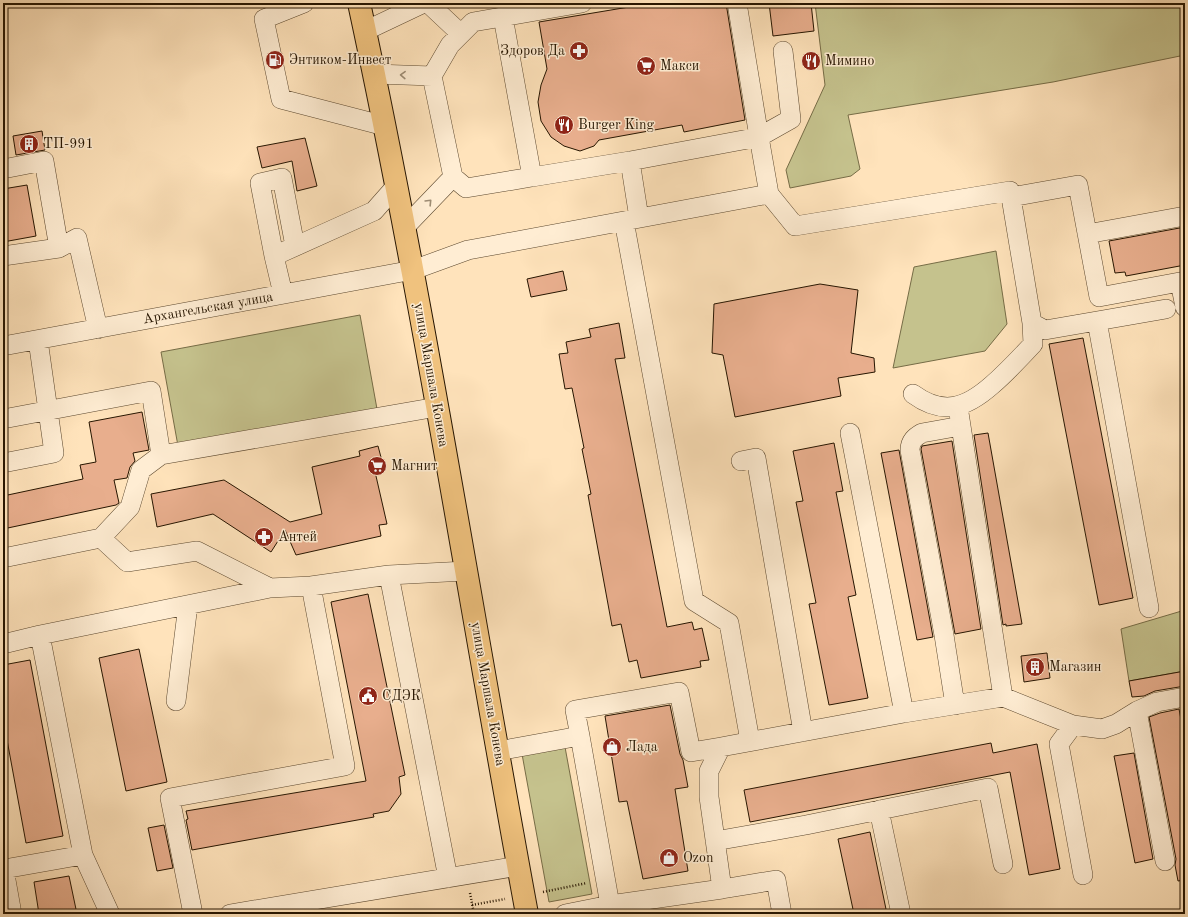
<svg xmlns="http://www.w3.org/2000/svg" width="1188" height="917" viewBox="0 0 1188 917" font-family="'Old Standard TT',serif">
<rect width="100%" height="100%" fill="#ffe3bb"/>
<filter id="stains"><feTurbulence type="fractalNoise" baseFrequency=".005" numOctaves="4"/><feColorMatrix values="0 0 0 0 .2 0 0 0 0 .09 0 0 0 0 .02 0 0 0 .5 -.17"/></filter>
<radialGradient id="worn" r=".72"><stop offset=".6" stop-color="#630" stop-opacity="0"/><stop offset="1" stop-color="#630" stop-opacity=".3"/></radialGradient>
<path fill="#c5c28d" stroke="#766c46" d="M 815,3 L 1185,3 L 1185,55 L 1053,82 L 848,115 L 860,169 L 851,176 L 790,188 L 786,170 L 825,85 Z
M 996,251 L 1007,324 L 985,351 L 893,368 L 914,267 Z
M 360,315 L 377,409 L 178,446 L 161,352 Z
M 1185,610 L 1185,671 L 1129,681 L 1121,629 Z
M 565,747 L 592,894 L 549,902 L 522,754 Z"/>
<path fill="#e8ae8d" stroke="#261500" d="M 653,3 L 726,3 L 745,120 L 684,132 L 682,125 L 599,140 L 594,146 L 580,151 L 564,146 L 551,137 L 541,121 L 538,102 L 541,85 L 547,69 L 539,22 Z
M 769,3 L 811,3 L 814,31 L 773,36 Z
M 42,131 L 45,150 L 16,155 L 13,136 Z
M 305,138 L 317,186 L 297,191 L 292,161 L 262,168 L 257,147 Z
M 27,185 L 36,236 L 3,242 L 3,189 Z
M 1185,227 L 1185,265 L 1126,276 L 1125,272 L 1115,273 L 1109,241 Z
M 563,271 L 567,290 L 531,297 L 527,279 Z
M 820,284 L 858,290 L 851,353 L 874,358 L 875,372 L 838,378 L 841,396 L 735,417 L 723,355 L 712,353 L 714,304 Z
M 619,323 L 625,358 L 615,359 L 667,627 L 692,622 L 694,630 L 702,628 L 709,660 L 700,661 L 701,667 L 641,678 L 637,660 L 629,662 L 621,624 L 612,626 L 588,495 L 591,494 L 582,449 L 584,448 L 572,388 L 565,389 L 559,354 L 568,353 L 566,342 L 591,337 L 589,329 Z
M 1083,338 L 1133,598 L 1099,605 L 1049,344 Z
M 142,412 L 149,450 L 133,453 L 135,461 L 130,467 L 127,478 L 114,480 L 119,503 L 116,505 L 3,529 L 3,496 L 83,479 L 80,465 L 96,462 L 89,422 Z
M 988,433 L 1022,624 L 1006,626 L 1006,624 L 1003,625 L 974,435 Z
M 952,441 L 981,629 L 955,634 L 921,449 L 922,446 Z
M 834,443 L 843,491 L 836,492 L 856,595 L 848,597 L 868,698 L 829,705 L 809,604 L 816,603 L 796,502 L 803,501 L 793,451 Z
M 378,446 L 382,461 L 373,463 L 387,524 L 379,525 L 381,536 L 296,555 L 285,530 L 271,552 L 213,514 L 157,527 L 151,494 L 224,480 L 290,522 L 322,514 L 312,467 L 360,456 L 359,451 Z
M 899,450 L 933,637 L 917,640 L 881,453 Z
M 368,594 L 405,775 L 399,777 L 401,794 L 389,811 L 373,814 L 374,817 L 192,850 L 186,820 L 188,819 L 186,811 L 366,781 L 331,602 Z
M 139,649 L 167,782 L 126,791 L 99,658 Z
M 1047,653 L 1050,678 L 1024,682 L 1021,656 Z
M 30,660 L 63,836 L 26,843 L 3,718 L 3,665 Z
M 1185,671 L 1185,686 L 1155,691 L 1144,696 L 1132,697 L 1129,681 Z
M 670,705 L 680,754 L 683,760 L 688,787 L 675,789 L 688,871 L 643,879 L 627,801 L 619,802 L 605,716 Z
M 1179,709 L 1185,741 L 1185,880 L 1178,881 L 1175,865 L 1176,859 L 1149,717 L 1160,713 Z
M 991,743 L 993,753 L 1037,744 L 1060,869 L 1029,875 L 1010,772 L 750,822 L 744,790 Z
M 1134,753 L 1153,859 L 1135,863 L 1114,756 Z
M 164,825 L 173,868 L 157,871 L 148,828 Z
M 870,832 L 887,914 L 854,914 L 838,839 Z
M 69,876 L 77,914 L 39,914 L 34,882 Z"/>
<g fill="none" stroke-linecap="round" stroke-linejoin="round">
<defs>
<path id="minor" d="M 304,3 L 264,19 L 281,99 L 385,126
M 428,3 L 461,34
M 737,3 L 759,137 L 791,119 L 783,51
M 365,31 L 424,3
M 375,74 L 432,76
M 630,161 L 639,218
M 3,169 L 44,161 L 59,248
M 532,177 L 466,188 L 453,177 L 432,76 L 450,45 L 473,22 L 582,3
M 769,194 L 795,226 L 1010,191 L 1032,323 L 1033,344 C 1020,358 1007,372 992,385 C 966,408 943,416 913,394
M 1011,197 L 1078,185 L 1099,297 L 1185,281
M 624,221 L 694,601 L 729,623 L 750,741
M 405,227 L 453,177
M 1087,234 L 1185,216
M 3,256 L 59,248 L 77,238 L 98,329
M 274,256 L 260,183 L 282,178 L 295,246
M 1180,282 L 1185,307
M 283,294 L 274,256 L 374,211 L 397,185
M 1097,321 L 1166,309
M 1032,323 L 1045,330 L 1097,321 L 1149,608
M 3,346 L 413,270 L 468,250 L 490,246 L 769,194 L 759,137 L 630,161 L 532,177 L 503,17
M 959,413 L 1003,697
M 3,419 L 151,391 L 161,455 L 437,407
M 850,433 L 904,713
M 741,461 L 756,458 L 803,732
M 3,463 L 54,453 L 38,340
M 101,538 L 130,507 L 141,470 L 161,455
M 3,558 L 101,538 L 127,562 L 197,551 L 270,588 L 311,586 L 389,575 L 466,571
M 389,575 L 448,878
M 40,635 L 270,588
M 3,644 L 40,635 L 83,855 L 110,914
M 176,701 L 188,605
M 955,705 L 944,635 L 910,450 C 910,441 915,437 922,433 L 961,426
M 1073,725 L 1059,744 L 1083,875
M 580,736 L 575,710 L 679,692 L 691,752 L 721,747
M 498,751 L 580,736 L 610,905
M 879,810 L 901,914
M 715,841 L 806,825 L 988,788 L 1003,864
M 1165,861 L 1137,711 L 1157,702 L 1185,697
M 722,889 L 776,880 L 782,914
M 12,914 L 4,869 L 83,855
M 193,914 L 170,798 L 345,766 L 311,586
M 230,914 L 519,866
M 565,914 L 610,905 L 722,889 L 709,797 L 709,771 L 721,747 L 904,713 L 1003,697 L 1073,725 L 1102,729 L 1116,724 L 1137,711"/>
<path id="major" d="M 359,3 C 424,305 471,611 527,914"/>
</defs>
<use href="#minor" stroke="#5c482f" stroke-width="20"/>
<use href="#major" stroke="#261500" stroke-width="24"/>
<path stroke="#261500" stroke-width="2.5" stroke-dasharray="1 2" stroke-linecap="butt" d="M 543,892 L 587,883
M 470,893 L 474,914
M 472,905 L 505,899"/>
<use href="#minor" stroke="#ffedd3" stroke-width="19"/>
<use href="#major" stroke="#f0c27e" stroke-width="22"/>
</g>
<defs><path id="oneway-chevron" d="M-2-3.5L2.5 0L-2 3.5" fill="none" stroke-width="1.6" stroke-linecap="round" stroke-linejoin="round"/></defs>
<g stroke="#9d8c74">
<use href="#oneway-chevron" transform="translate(403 75) rotate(-178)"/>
<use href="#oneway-chevron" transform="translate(429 202) rotate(-46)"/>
</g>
<defs>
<symbol id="pharmacy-disc" viewBox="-11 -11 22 22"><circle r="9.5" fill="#8f2418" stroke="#ffedd3"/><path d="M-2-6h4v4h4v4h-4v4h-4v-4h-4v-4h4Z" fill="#fff"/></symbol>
<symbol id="fuel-disc" viewBox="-11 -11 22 22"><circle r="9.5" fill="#8f2418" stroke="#ffedd3"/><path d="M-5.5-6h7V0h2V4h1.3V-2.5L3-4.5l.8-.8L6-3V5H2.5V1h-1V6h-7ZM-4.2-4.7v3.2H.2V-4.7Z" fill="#fff"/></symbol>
<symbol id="restaurant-disc" viewBox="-11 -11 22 22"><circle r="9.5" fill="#8f2418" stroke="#ffedd3"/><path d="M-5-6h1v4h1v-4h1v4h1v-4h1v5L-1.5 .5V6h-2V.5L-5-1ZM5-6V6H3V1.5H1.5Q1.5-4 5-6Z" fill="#fff"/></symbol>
<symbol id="supermarket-disc" viewBox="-11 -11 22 22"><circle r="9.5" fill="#8f2418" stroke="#ffedd3"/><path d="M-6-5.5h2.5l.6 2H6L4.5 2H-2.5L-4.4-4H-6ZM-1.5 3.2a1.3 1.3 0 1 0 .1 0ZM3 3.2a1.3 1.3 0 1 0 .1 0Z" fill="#fff"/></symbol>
<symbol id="building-disc" viewBox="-11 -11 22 22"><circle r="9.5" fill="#8f2418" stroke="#ffedd3"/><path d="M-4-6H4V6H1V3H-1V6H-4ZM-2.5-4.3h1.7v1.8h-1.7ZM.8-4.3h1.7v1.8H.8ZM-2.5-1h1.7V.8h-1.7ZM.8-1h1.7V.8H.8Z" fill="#fff"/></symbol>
<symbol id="civic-disc" viewBox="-11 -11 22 22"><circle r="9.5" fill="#8f2418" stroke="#ffedd3"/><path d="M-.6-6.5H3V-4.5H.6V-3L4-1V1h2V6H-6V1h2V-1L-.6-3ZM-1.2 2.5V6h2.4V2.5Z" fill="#fff"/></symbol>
<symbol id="shop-disc" viewBox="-11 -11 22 22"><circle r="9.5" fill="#8f2418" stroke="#ffedd3"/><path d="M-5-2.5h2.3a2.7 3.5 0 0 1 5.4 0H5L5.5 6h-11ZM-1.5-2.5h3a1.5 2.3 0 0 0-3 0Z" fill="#fff"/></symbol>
</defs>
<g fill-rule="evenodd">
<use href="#pharmacy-disc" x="568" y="40" width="22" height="22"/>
<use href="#fuel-disc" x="264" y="49" width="22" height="22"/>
<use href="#restaurant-disc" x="800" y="50" width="22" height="22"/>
<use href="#supermarket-disc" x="635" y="55" width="22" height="22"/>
<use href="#restaurant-disc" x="553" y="114" width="22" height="22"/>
<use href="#building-disc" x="18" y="133" width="22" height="22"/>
<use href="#supermarket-disc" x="366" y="455" width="22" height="22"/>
<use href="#pharmacy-disc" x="253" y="526" width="22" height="22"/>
<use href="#building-disc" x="1024" y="656" width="22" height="22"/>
<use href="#civic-disc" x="357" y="685" width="22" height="22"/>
<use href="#shop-disc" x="601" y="736" width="22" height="22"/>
<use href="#shop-disc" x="658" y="847" width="22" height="22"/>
</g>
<g text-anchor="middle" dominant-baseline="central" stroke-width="3" stroke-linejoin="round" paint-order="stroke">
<g font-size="14" fill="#261500" stroke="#ffedd3" text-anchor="start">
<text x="565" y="51" text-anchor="end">Здоров Да</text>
<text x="289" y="60">Энтиком-Инвест</text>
<text x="825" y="61">Мимино</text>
<text x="660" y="66">Макси</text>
<text x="578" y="125">Burger King</text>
<text x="43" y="144">ТП-991</text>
<text x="391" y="466">Магнит</text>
<text x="278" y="537">Антей</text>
<text x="1049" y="667">Магазин</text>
<text x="382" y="696">СДЭК</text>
<text x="626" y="747">Лада</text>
<text x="683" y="858">Ozon</text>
</g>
<g font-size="14" fill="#261500" stroke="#ffedd3">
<text transform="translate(208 308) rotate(-10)">Архангельская улица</text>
<text transform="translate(431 375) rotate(80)">улица Маршала Конева</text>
<text transform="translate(488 694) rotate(80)">улица Маршала Конева</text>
</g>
</g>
<rect width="1188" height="917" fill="none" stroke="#ffe3bb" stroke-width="16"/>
<rect x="4" y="4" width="1180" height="909" fill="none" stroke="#261500" stroke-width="2"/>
<rect x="8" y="8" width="1172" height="901" fill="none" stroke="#261500"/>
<rect width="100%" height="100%" filter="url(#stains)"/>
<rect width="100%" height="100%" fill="url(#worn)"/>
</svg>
